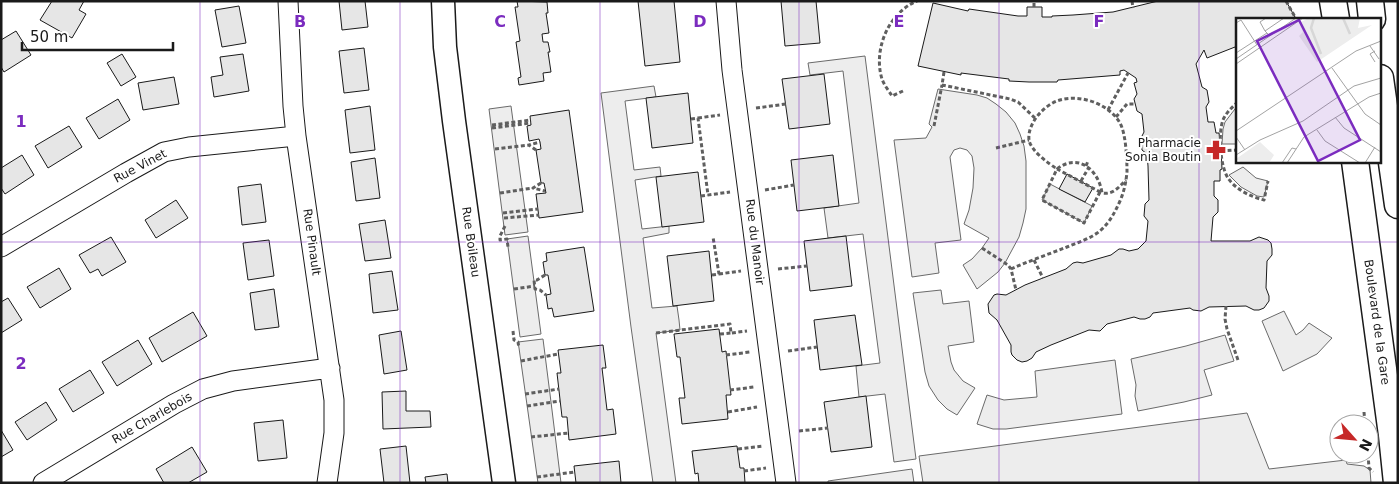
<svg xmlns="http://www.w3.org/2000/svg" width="1399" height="484" viewBox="0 0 1399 484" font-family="'DejaVu Sans',sans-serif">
<rect width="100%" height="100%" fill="#fff"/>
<path fill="#ededed" stroke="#6a6a6a" d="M 865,56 L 916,459 L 894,462 L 885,394 L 859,397 L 856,366 L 880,363 L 863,234 L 828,238 L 824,208 L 859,203 L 843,71 L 810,75 L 808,63 Z
M 654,86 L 656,97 L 625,101 L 634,170 L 660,167 L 661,176 L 635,180 L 642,229 L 669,226 L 669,233 L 643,238 L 652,308 L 677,306 L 679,320 L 680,330 L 656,333 L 676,483 L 653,483 L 631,327 L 601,93 Z
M 938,89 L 977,95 L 987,98 L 996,104 L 1006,112 L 1015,123 L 1020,134 L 1024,146 L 1026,161 L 1026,209 L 1023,223 L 1019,237 L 1005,263 L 998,272 L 977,289 L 963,265 L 972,259 L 982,248 L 989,238 L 964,224 L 969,210 L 973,188 L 974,168 L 972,156 L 967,150 L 960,148 L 954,150 L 950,157 L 961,240 L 935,243 L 939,273 L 912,277 L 894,140 L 926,138 L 932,127 L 929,124 Z
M 1238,105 L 1238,135 L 1236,144 L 1222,144 L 1223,129 L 1225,122 Z
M 511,106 L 528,232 L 505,235 L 489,109 Z
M 1243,167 L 1256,178 L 1268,181 L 1264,197 L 1257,196 L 1241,187 L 1229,175 Z
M 1050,184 L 1092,206 L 1084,223 L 1042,200 Z
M 528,236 L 541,334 L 520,337 L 507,239 Z
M 941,290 L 943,304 L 969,301 L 974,342 L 948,346 L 951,362 L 954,370 L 963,381 L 975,388 L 957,415 L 947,409 L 938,400 L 929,386 L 925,372 L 913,293 Z
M 1284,311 L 1296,335 L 1303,330 L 1309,323 L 1332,338 L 1317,354 L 1283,371 L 1262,321 Z
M 1225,335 L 1234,361 L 1204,370 L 1212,395 L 1184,402 L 1138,411 L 1135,396 L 1136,385 L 1131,359 L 1186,346 Z
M 543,339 L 551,402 L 561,483 L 538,483 L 519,348 L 518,342 Z
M 1115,360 L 1122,414 L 1006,429 L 993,429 L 977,424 L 987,395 L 1004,400 L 1037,397 L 1035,371 Z
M 1247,413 L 1269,469 L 1346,460 L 1347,464 L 1364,466 L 1370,470 L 1371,483 L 923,483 L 919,456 Z
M 912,469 L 914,483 L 828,483 L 828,481 Z"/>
<path fill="#e6e6e6" stroke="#1a1a1a" d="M 52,1 L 84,1 L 79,10 L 86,14 L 72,38 L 40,20 Z
M 339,1 L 365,1 L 368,27 L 342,30 Z
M 517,1 L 547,2 L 548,13 L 546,13 L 549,33 L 542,34 L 543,42 L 548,42 L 550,52 L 548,52 L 551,72 L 543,73 L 544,81 L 519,85 L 518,78 L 521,77 L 516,42 L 520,41 L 515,7 L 518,7 Z
M 638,1 L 674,1 L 680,62 L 645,66 Z
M 781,1 L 816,1 L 820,43 L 785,46 Z
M 1158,1 L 1286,1 L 1295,17 L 1292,19 L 1238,19 L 1238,51 L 1235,47 L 1207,58 L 1204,50 L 1196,64 L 1202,87 L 1207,90 L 1209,102 L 1206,107 L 1208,122 L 1214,122 L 1216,133 L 1219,133 L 1221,149 L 1222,169 L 1220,170 L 1220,181 L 1214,181 L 1214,196 L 1218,200 L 1218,212 L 1213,217 L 1211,241 L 1250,241 L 1259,237 L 1268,240 L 1271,243 L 1272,249 L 1272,255 L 1267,261 L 1266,288 L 1269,296 L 1269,301 L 1264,308 L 1259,310 L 1254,310 L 1246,306 L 1209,307 L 1201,311 L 1193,310 L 1190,308 L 1153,313 L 1150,317 L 1145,319 L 1140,319 L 1134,317 L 1107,324 L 1100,331 L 1089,330 L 1051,345 L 1036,352 L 1032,358 L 1027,361 L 1022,362 L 1017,360 L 1012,355 L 1011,352 L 1011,345 L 997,320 L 989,313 L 988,304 L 994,295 L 997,294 L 1006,295 L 1025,285 L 1066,269 L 1073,263 L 1077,262 L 1083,263 L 1111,255 L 1119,249 L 1123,249 L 1129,251 L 1138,249 L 1146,241 L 1148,221 L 1144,216 L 1145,204 L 1149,200 L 1148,166 L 1147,154 L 1142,150 L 1141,138 L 1144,132 L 1142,114 L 1137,111 L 1134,99 L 1137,94 L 1134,83 L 1137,82 L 1136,78 L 1124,70 L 1120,71 L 1120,75 L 1058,80 L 1057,82 L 1029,82 L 1009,81 L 1009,79 L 961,73 L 961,75 L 918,66 L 933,3 L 968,11 L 969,9 L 1018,16 L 1027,16 L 1027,7 L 1042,7 L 1042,17 L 1052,17 L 1052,16 L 1073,15 L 1113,12 Z
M 239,6 L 246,43 L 222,47 L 215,10 Z
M 16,31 L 31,55 L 4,72 L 1,67 L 1,40 Z
M 364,48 L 369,90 L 344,93 L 339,51 Z
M 122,54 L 136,77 L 121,86 L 107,63 Z
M 243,54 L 249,91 L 214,97 L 211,77 L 223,75 L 220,57 Z
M 824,74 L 830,124 L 789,129 L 782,79 Z
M 174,77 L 179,104 L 143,110 L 138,83 Z
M 688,93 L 693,143 L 652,148 L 646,98 Z
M 118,99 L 130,120 L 99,139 L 86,118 Z
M 370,106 L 375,150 L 350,153 L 345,110 Z
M 569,110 L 583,212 L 539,218 L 536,194 L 546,193 L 544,183 L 541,183 L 536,150 L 541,149 L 540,142 L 539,139 L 529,141 L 527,126 L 531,125 L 530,116 Z
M 69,126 L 82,147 L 48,168 L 35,146 Z
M 22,155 L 34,175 L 5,194 L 1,188 L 1,168 Z
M 833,155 L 839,206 L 797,211 L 791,160 Z
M 375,158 L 380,198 L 356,201 L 351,162 Z
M 698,172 L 704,222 L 662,227 L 656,177 Z
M 1067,174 L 1093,188 L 1085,202 L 1059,189 Z
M 261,184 L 266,222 L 242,225 L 238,187 Z
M 176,200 L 188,218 L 156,238 L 145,220 Z
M 385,220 L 391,258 L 365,261 L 359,224 Z
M 846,236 L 852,286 L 810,291 L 804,241 Z
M 111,237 L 126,262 L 102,276 L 98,269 L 90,273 L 79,255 Z
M 269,240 L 274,276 L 248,280 L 243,243 Z
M 584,247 L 594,311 L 554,317 L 552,308 L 548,309 L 546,295 L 551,294 L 548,275 L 545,275 L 543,262 L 547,261 L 546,253 Z
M 709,251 L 714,301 L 673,306 L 667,256 Z
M 59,268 L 71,289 L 40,308 L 27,287 Z
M 392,271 L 398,310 L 373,313 L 369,274 Z
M 274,289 L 279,327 L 255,330 L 250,293 Z
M 8,298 L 22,320 L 1,333 L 1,302 Z
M 193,312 L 207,336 L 162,362 L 149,338 Z
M 855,315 L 862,365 L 820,370 L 814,320 Z
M 719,329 L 722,352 L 726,351 L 731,395 L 726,395 L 728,419 L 682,424 L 679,398 L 685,398 L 680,357 L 677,357 L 674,334 Z
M 401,331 L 407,370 L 384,374 L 379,335 Z
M 138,340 L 152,364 L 117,386 L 102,362 Z
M 603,345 L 606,368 L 602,368 L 607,410 L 613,409 L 616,434 L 569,440 L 567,417 L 562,417 L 557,373 L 561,373 L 558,350 Z
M 90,370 L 104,393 L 73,412 L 59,389 Z
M 406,391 L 406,411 L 430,411 L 431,427 L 383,429 L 382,392 Z
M 866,396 L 872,447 L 831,452 L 824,402 Z
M 46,402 L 57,420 L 27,440 L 15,422 Z
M 283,420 L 287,458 L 258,461 L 254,423 Z
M 1,430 L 13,450 L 1,457 Z
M 406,446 L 410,483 L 384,483 L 380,449 Z
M 737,446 L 740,468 L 744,468 L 745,483 L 699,483 L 698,473 L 695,474 L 692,451 Z
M 192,447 L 207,472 L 188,483 L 164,483 L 156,469 Z
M 619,461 L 621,483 L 576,483 L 574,466 Z
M 447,474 L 448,483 L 426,483 L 425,477 Z"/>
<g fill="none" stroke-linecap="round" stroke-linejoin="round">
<defs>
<path id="minor" d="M 288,1 L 293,106 L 296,136 L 334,400 L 334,433 L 327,483
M 726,1 L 732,70 L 786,483
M 1,247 L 126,173 L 164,152 L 189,147 L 296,136
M 43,483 L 174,404 L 203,389 L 233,381 L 330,368"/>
<path id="tertiary" d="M 443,1 L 445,47 L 454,121 L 504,483"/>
<path id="secondary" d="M 1333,1 L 1336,19
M 1370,1 L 1372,19
M 1380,78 L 1398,205
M 1355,161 L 1392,435 L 1397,483"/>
</defs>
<use href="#minor" stroke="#1a1a1a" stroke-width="21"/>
<use href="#tertiary" stroke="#1a1a1a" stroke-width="25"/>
<use href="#secondary" stroke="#1a1a1a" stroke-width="29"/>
<path stroke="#5f5f5f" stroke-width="3" stroke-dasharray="4 2.5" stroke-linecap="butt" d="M 1132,1 L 1133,8
M 1286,1 L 1295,17 L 1294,19
M 1034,7 L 1034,1
M 944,72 L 942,85 L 1010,99 L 1018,102 L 1036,119
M 903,91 L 892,96 C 889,91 884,85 882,79 C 873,50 888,13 917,1
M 1238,102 C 1232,107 1226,113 1223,120 C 1218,133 1220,166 1228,178 C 1235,189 1251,197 1264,200 L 1268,181
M 756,108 L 786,104
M 1108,110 L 1128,73
M 1116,117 L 1127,104 L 1135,104
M 698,118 L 720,115
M 691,119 L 698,118 L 708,195
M 492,125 L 531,120
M 934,126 L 942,85
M 492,128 L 531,123
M 996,148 L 1029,140
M 495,149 L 529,145
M 536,150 L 529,145 L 540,142
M 1221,151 L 1236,150
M 1086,166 L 1088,161
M 1081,181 L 1089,167
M 541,183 L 533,188 L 545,191
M 765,190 L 794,185
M 1100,192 L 1084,223 L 1042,200 L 1057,169 L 1102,193
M 500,193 L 533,188
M 701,196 L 730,192
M 503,213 L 538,209
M 504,218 L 539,215
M 505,226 L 500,236 L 500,240 L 507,239 L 508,247
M 982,248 L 1008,265 L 1011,269 L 1016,290
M 1034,260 L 1043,278
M 778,269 L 807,266
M 1011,269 C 1029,261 1049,254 1067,247 C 1079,242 1092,238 1101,230 C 1110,222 1115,212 1120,201 C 1124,192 1126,182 1127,172 C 1127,159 1126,134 1120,123 C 1109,104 1081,94 1060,100 C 1045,104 1027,123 1029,140 C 1031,151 1048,163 1057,169 C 1079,152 1099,171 1102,193 C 1113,195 1119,187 1126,180
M 719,274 L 741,271
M 545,275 L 537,280 L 534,280 L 535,289 L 540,290 L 546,295
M 712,275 L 719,274 L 713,237
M 514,289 L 535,286
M 1226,306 L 1225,319 L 1227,329 L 1238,360
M 513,331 L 514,340 L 518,342 L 519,348
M 656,333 L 730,324 L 731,333 L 747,331
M 720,334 L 731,333
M 788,351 L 817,347
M 726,355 L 750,352
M 521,361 L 558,354
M 730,390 L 754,387
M 525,394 L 559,389
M 527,406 L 560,401
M 728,412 L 757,407
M 1364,412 L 1365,424
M 799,431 L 828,428
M 531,437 L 569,433
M 738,449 L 763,446
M 1368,454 L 1369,468 L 1373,472
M 744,471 L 766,468
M 537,477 L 575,472"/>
<use href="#minor" stroke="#fff" stroke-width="19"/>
<use href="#tertiary" stroke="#fff" stroke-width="22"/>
<use href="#secondary" stroke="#fff" stroke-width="26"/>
</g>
<path fill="none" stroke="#7b2cbf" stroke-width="1" stroke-opacity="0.55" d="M 200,1 L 200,483M 400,1 L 400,483M 600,1 L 600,483M 799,1 L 799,483M 999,1 L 999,483M 1199,1 L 1199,483M 1,242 L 1398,242"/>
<defs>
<symbol id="pharmacy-bare" viewBox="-9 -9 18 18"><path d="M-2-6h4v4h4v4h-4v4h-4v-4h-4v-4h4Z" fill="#c62828" stroke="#fff" stroke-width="2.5" paint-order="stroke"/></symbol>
</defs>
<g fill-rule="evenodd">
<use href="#pharmacy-bare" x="1202" y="136" width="28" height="28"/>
</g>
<g text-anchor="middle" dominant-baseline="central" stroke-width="4" stroke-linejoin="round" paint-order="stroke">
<g font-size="12" fill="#1a1a1a" stroke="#fff" text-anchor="end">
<text x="1201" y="143">Pharmacie<tspan x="1201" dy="14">Sonia Boutin</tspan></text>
</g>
<g font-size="12" fill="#1a1a1a" stroke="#fff">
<text transform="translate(140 166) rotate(-28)">Rue Vinet</text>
<text transform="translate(312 242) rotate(82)">Rue Pinault</text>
<text transform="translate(471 242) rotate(82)">Rue Boileau</text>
<text transform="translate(755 242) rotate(83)">Rue du Manoir</text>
<text transform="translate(1377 322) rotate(82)">Boulevard de la Gare</text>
<text transform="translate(152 418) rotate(-30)">Rue Charlebois</text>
</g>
</g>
<g transform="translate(1236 18)">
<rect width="145" height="145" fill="#fff"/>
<path d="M 73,0 L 124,0 L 122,10 L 136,7 L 81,44 L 63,18 L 67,14 L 63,5 ZM 24,124 L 38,137 L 33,145 L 6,145 L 0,141 Z" fill="#ededed"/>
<path fill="none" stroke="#d7d7d7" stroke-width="2.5" d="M 78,0 L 75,10 L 85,36M 107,0 L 114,16"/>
<path fill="none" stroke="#a3a3a3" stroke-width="1" d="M 0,5 L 5,2 L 21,27M 29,13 L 24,4 L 30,0M 32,16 L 29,13 L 48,0M 134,28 L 143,41M 0,35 L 31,15M 0,41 L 60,0M 139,44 L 134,36 L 139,33M 0,46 L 67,0M 96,50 L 129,96 L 145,107M 99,99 L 108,110 L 145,134M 81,112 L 89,123 L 124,145M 0,113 L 120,33 L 145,23M 0,119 L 9,132M 0,137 L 24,122 L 67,103 L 118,68 L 145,60M 46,145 L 56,130 L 60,131M 51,145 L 68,119 L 133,79 L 145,75M 129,145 L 139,129"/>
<path fill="#7b2cbf" fill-opacity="0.15" stroke="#7b2cbf" stroke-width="2.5" d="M 63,2 L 124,122 L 82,143 L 21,23 Z"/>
<rect width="145" height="145" fill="none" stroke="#1a1a1a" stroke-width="2.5"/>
</g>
<g font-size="16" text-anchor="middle" font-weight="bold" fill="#7b2cbf" stroke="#fff" stroke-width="4" stroke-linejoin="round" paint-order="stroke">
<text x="300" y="27">B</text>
<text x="500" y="27">C</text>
<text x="700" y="27">D</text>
<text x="899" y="27">E</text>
<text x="1099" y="27">F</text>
<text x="21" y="127">1</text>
<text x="21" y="369">2</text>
</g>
<rect width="1399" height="484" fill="none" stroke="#1a1a1a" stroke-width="5"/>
<g transform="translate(1354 439) rotate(117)"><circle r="24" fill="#ffffff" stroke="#a3a3a3"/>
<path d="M0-4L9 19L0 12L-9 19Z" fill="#c62828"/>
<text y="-8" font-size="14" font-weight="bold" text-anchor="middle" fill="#1a1a1a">N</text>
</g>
<path d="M22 42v8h151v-8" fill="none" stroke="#1a1a1a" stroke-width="2.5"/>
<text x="30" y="42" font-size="15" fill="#1a1a1a" stroke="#ffffff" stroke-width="4" paint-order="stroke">50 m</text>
</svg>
